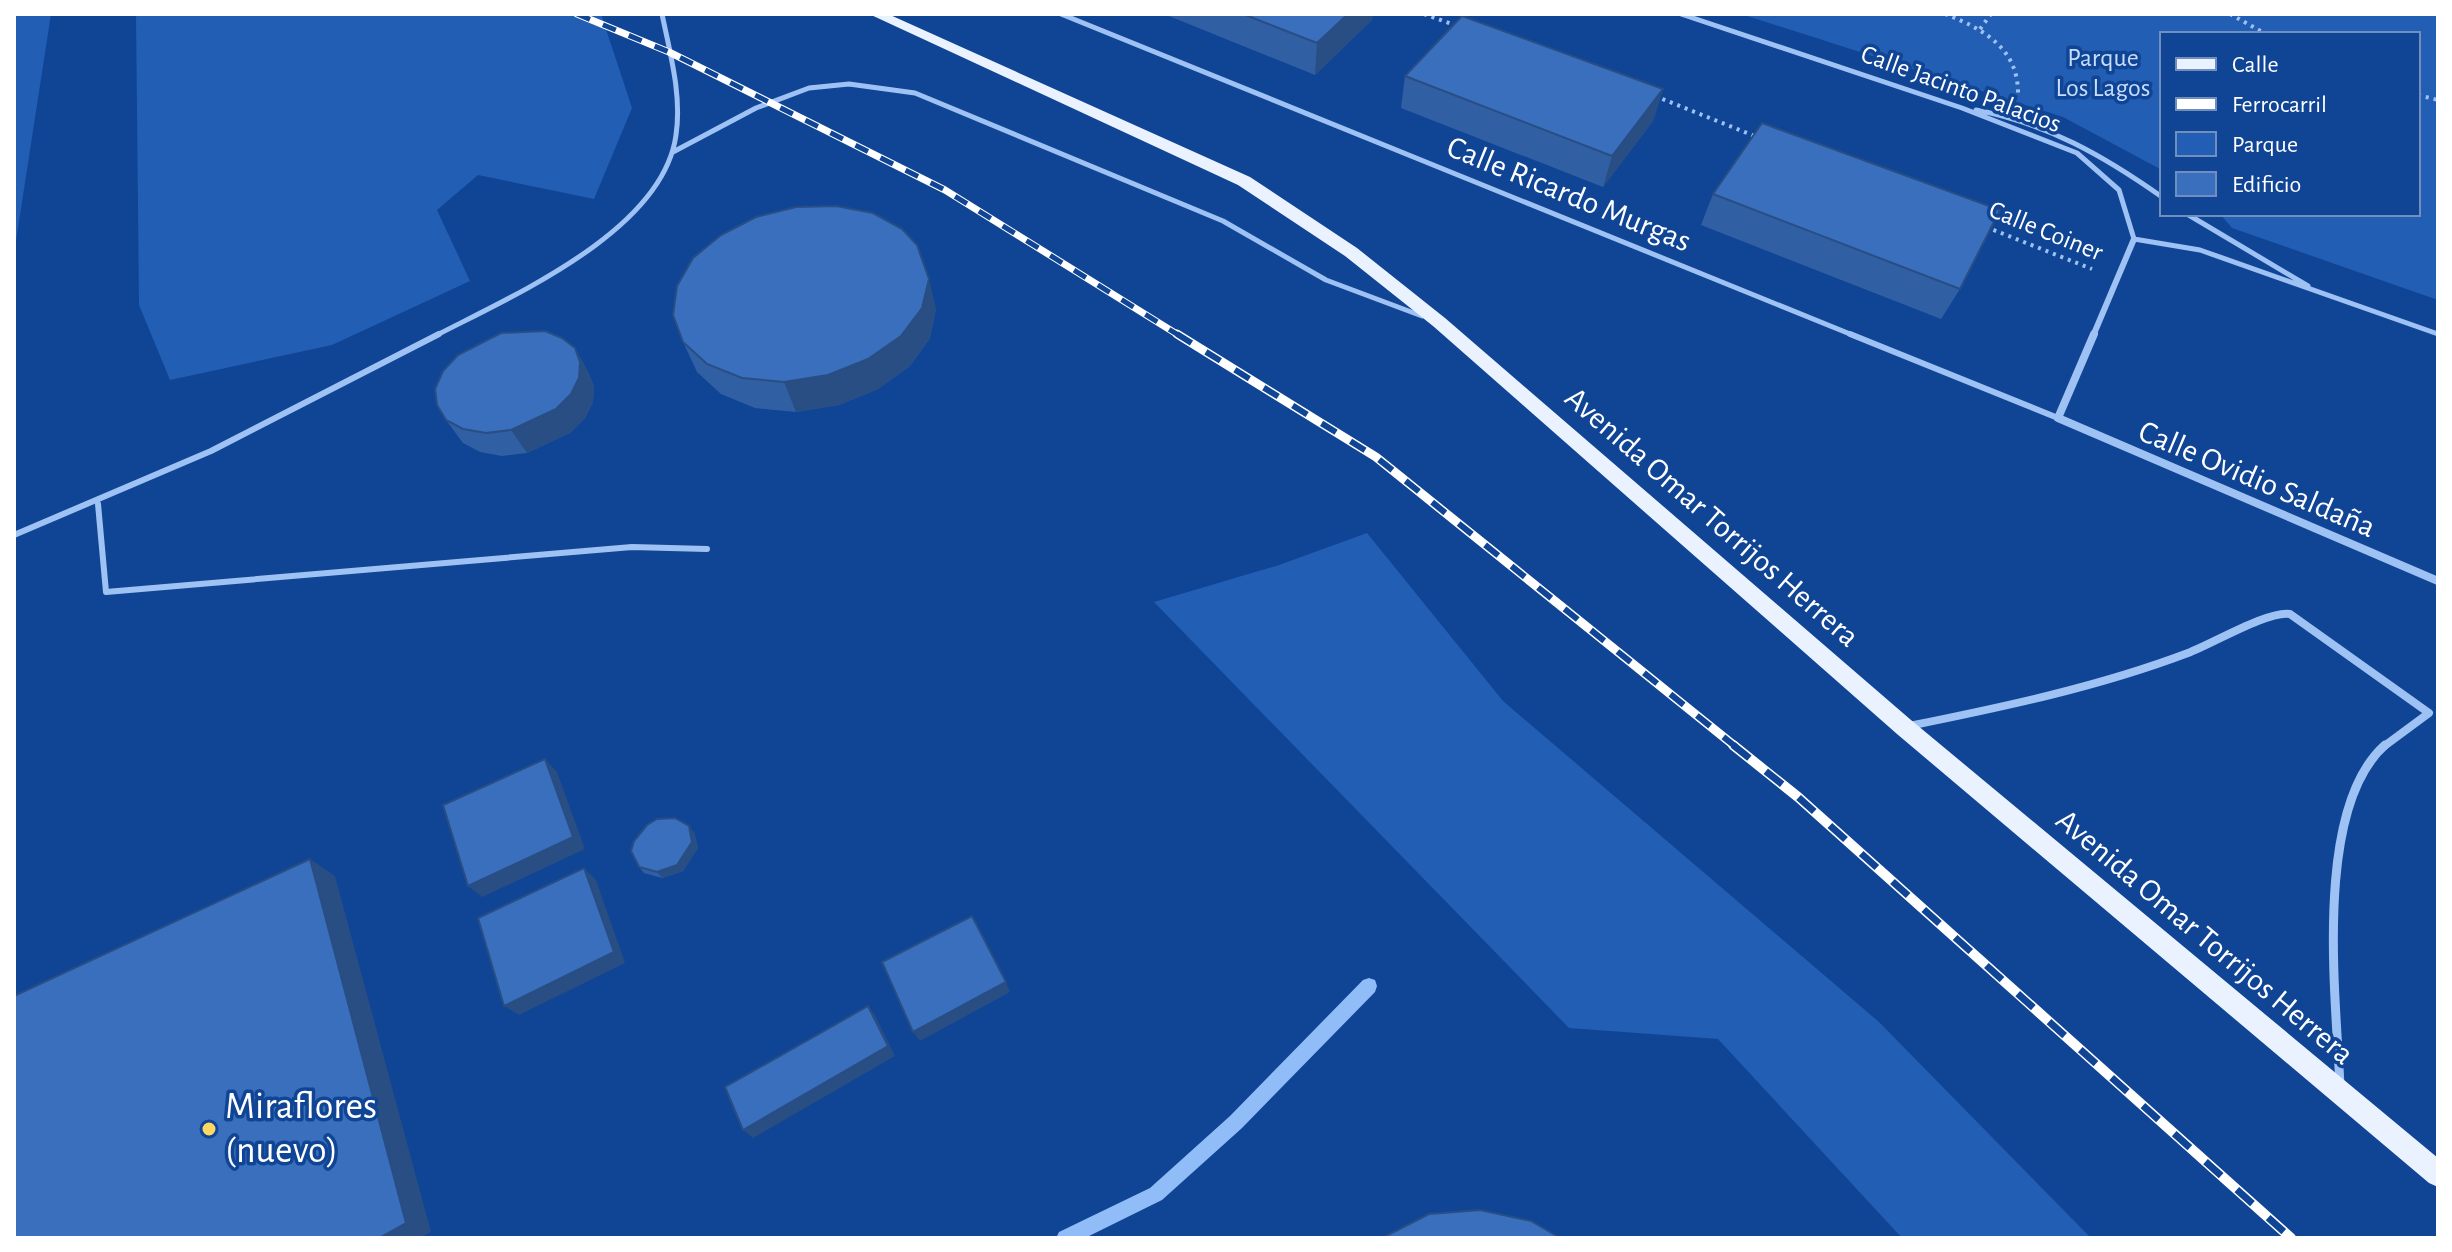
<svg xmlns="http://www.w3.org/2000/svg" width="2452" height="1252" viewBox="0 0 2452 1252" font-family="'Alegreya Sans',sans-serif">
<rect width="100%" height="100%" fill="#104595"/>
<path fill="#225eb4" d="M 14,14 L 51,14 L 14,254 Z
M 136,14 L 601,14 L 632,108 L 594,199 L 478,175 L 437,210 L 470,281 L 332,345 L 170,380 L 139,305 Z
M 1741,14 L 2438,14 L 2438,300 L 2232,228 L 2220,214 L 2418,214 L 2418,34 L 2162,34 L 2162,170 L 2063,117 Z
M 1367,533 L 1503,701 L 1879,1022 L 2091,1238 L 1902,1238 L 1718,1039 L 1569,1028 L 1154,602 L 1279,565 Z"/>
<g fill="none" stroke-linecap="round" stroke-linejoin="round">
<path fill="#90bcf7" fill-rule="evenodd" d="M 1369,978 L 1375,980 L 1377,986 L 1375,992 L 1242,1128 L 1162,1200 L 1085,1238 L 1056,1238 L 1059,1232 L 1150,1188 L 1230,1116 L 1363,980 Z"/>
<path stroke="#9fc2f4" stroke-width="4" stroke-dasharray="3 5" stroke-linecap="butt" d="M 1424,14 L 1457,26
M 1945,14 C 1984,29 2019,49 2018,95
M 2230,14 L 2266,34
M 1980,29 L 1991,14
M 2418,95 L 2438,100
M 1655,96 L 1757,137
M 1986,227 L 2092,269"/>
<path stroke="#9fc2f4" stroke-width="5" d="M 1061,14 L 1855,336
M 1681,14 L 1962,108 L 2077,153 L 2119,190 L 2134,239 L 2200,250 L 2438,334
M 1976,110 C 2046,123 2104,156 2162,197
M 673,152 L 756,108 L 809,88 L 849,84 L 915,93 L 1223,221 L 1326,280 L 1422,316
M 2187,214 L 2308,286
M 435,336 C 512,296 663,231 676,135 C 682,95 670,53 662,14"/>
<path stroke="#9fc2f4" stroke-width="6" d="M 1850,334 L 2058,418
M 98,504 L 106,592 L 632,547 L 707,549
M 14,535 L 211,451 L 439,334"/>
<path stroke="#9fc2f4" stroke-width="6" d="M 2093,336 L 2134,239"/>
<path stroke="#9fc2f4" stroke-width="8" d="M 2094,334 L 2058,418 L 2438,581
M 1909,726 C 2003,707 2098,687 2188,653 C 2212,644 2269,610 2290,614 L 2429,713 L 2383,747"/>
<path stroke="#9fc2f4" stroke-width="9" d="M 2340,1086 C 2336,997 2313,809 2385,745"/>
<path fill="#ebf2ff" fill-rule="evenodd" d="M 869,14 L 888,14 L 1250,177 L 1357,248 L 1445,318 L 1911,720 L 2438,1158 L 2438,1187 L 2429,1183 L 1897,734 L 1433,326 L 1345,256 L 1238,185 Z"/>
<defs>
<path id="rail-far2" d="M 577,14 L 669,52 L 945,190 L 1180,336"/>
<path id="rail-far1" d="M 1177,334 L 1376,457 L 1736,747"/>
<path id="rail" d="M 1733,745 L 1798,797 L 2291,1238"/>
</defs>
<use href="#rail-far2" stroke="#fff" stroke-width="7"/>
<use href="#rail-far1" stroke="#fff" stroke-width="9"/>
<use href="#rail" stroke="#fff" stroke-width="10"/>
<use href="#rail-far2" stroke="#104595" stroke-width="5" stroke-dasharray="14" stroke-linecap="butt"/>
<use href="#rail-far1" stroke="#104595" stroke-width="6" stroke-dasharray="17" stroke-linecap="butt"/>
<use href="#rail" stroke="#104595" stroke-width="7" stroke-dasharray="21" stroke-linecap="butt"/>
</g>
<path fill="#315fa3" d="M 1164,14 L 1373,14 L 1372,20 L 1315,75 Z
M 1405,76 L 1663,89 L 1653,121 L 1603,187 L 1401,108 Z
M 1713,194 L 1960,289 L 1941,319 L 1701,225 Z
M 936,309 L 930,338 L 910,366 L 878,389 L 839,405 L 796,412 L 755,408 L 721,394 L 697,372 L 683,342 Z
M 575,348 L 588,372 L 594,386 L 593,402 L 585,418 L 570,433 L 527,453 L 502,456 L 480,452 L 463,443 L 446,420 Z
M 694,832 L 698,848 L 683,871 L 662,878 L 644,873 L 639,867 Z"/>
<path fill="#284e84" d="M 1348,14 L 1373,14 L 1372,20 L 1315,75 L 1317,43 Z
M 1663,89 L 1653,121 L 1603,187 L 1612,156 Z
M 929,279 L 936,309 L 930,338 L 910,366 L 878,389 L 839,405 L 796,412 L 784,382 Z
M 575,348 L 588,372 L 594,386 L 593,402 L 585,418 L 570,433 L 527,453 L 511,430 Z
M 545,759 L 557,772 L 585,849 L 482,897 L 468,886 Z
M 689,826 L 694,832 L 698,848 L 683,871 L 662,878 L 657,872 Z
M 310,859 L 335,876 L 431,1232 L 420,1238 L 379,1238 Z
M 584,868 L 596,880 L 625,963 L 519,1015 L 504,1006 Z
M 1006,982 L 1010,992 L 920,1041 L 913,1032 Z
M 868,1006 L 875,1015 L 895,1056 L 753,1138 L 743,1130 Z"/>
<path fill="#396fbd" stroke="#284e84" stroke-width="2" d="M 1243,14 L 1348,14 L 1317,43 Z
M 1462,16 L 1663,89 L 1612,156 L 1405,76 Z
M 1762,123 L 2000,210 L 1960,289 L 1713,194 Z
M 836,206 L 873,213 L 902,229 L 917,245 L 929,279 L 922,308 L 901,336 L 868,359 L 828,375 L 784,382 L 742,378 L 707,364 L 683,342 L 673,315 L 677,286 L 693,258 L 721,235 L 756,217 L 796,207 Z
M 545,331 L 562,338 L 575,348 L 580,362 L 579,378 L 571,394 L 556,409 L 511,430 L 486,433 L 463,429 L 446,420 L 437,405 L 435,389 L 443,371 L 458,355 L 501,333 Z
M 545,759 L 573,837 L 468,886 L 443,805 Z
M 675,818 L 689,826 L 692,842 L 677,865 L 657,872 L 639,867 L 631,851 L 634,841 L 647,825 L 657,819 Z
M 310,859 L 406,1223 L 379,1238 L 14,1238 L 14,996 Z
M 584,868 L 614,952 L 504,1006 L 478,918 Z
M 972,916 L 1006,982 L 913,1032 L 882,962 Z
M 868,1006 L 888,1046 L 743,1130 L 725,1087 Z
M 1480,1210 L 1531,1221 L 1560,1238 L 1382,1238 L 1429,1214 Z"/>
<circle fill="#ffd861" stroke="#104595" stroke-width="3" cx="209" cy="1129" r="8"/>
<g text-anchor="middle" dominant-baseline="central" stroke-width="7" stroke-linejoin="round" paint-order="stroke">
<g font-size="26" fill="#c6ddfe" stroke="#104595">
<text x="2103" y="58">Parque<tspan x="2103" dy="30">Los Lagos</tspan></text>
</g>
<g font-size="26" fill="#fff" stroke="#104595">
<text transform="translate(1961 89) rotate(20)">Calle Jacinto Palacios</text>
<text transform="translate(2046 231) rotate(22)">Calle Coiner</text>
</g>
<g font-size="32" fill="#fff" stroke="#104595">
<text transform="translate(1569 194) rotate(22)">Calle Ricardo Murgas</text>
<text transform="translate(2257 479) rotate(23)">Calle Ovidio Saldaña</text>
<text transform="translate(1712 517) rotate(41)">Avenida Omar Torrijos Herrera</text>
<text transform="translate(2205 937) rotate(40)">Avenida Omar Torrijos Herrera</text>
</g>
<g font-size="38" fill="#fff" stroke="#104595" text-anchor="start">
<text x="225" y="1107">Miraflores<tspan x="225" dy="44">(nuevo)</tspan></text>
</g>
</g>
<rect width="2452" height="1252" fill="none" stroke="#ffffff" stroke-width="32"/>
<rect x="2160" y="32" width="260" height="184" fill="#104595" stroke="#708fbf" stroke-width="2"/>
<rect x="2176" y="58" width="40" height="12" fill="#ebf2ff" stroke="#708fbf" stroke-width="2"/>
<text x="2232" y="72" font-size="24" fill="#ffffff">Calle</text>
<rect x="2176" y="98" width="40" height="12" fill="#ffffff" stroke="#708fbf" stroke-width="2"/>
<text x="2232" y="112" font-size="24" fill="#ffffff">Ferrocarril</text>
<rect x="2176" y="132" width="40" height="24" fill="#225eb4" stroke="#708fbf" stroke-width="2"/>
<text x="2232" y="152" font-size="24" fill="#ffffff">Parque</text>
<rect x="2176" y="172" width="40" height="24" fill="#396fbd" stroke="#708fbf" stroke-width="2"/>
<text x="2232" y="192" font-size="24" fill="#ffffff">Edificio</text>
</svg>
